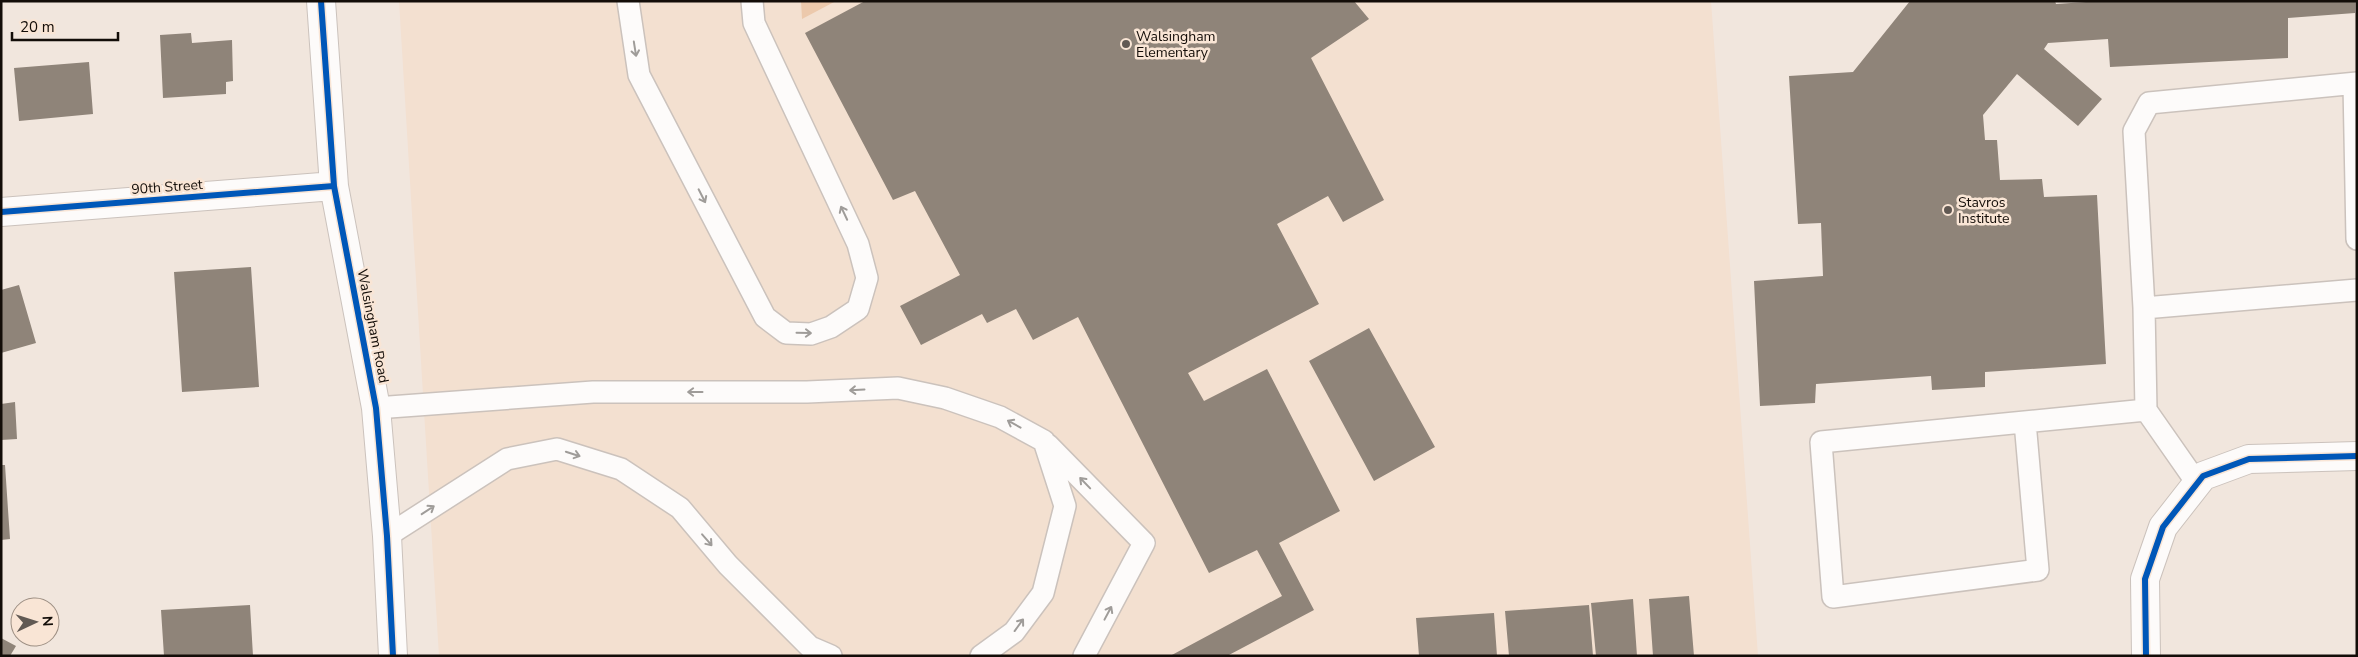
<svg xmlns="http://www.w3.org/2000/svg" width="2358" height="657" viewBox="0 0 2358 657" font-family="'Nunito Sans',sans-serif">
<rect width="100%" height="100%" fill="#f1e6dd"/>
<path fill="#f3e0d0" d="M 399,1 L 1711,1 L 1758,656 L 439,656 Z"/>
<path fill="#ecc9ac" d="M 801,1 L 836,1 L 802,19 Z"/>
<path fill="#8f8479" d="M 865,1 L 1354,1 L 1369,19 L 1311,58 L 1384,200 L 1343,222 L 1328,196 L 1277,224 L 1319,304 L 1188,373 L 1204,401 L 1267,369 L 1340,511 L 1279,543 L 1314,610 L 1227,656 L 1170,656 L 1282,596 L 1257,550 L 1209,573 L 1078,317 L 1033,340 L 1016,309 L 987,323 L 982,314 L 921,345 L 900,306 L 960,275 L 915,191 L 893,200 L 805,33 Z
M 1910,1 L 2055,1 L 2056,4 L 2101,1 L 2355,1 L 2355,13 L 2288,18 L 2288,58 L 2110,67 L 2108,39 L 2048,43 L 2044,49 L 2102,99 L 2078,126 L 2017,74 L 1983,115 L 1985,140 L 1997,140 L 2000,180 L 2042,179 L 2044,197 L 2097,195 L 2106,364 L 1985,372 L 1985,387 L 1932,390 L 1931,376 L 1816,384 L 1815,403 L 1760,406 L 1754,281 L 1823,276 L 1821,223 L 1798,224 L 1789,76 L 1853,72 Z
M 191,33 L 192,43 L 232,40 L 233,81 L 226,82 L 226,94 L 163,98 L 160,35 Z
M 89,62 L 93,114 L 19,121 L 14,68 Z
M 251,267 L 259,387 L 182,392 L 174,272 Z
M 19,285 L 36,343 L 1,353 L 1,290 Z
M 1369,328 L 1435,447 L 1374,481 L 1309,361 Z
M 15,402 L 17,439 L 1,440 L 1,404 Z
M 1,465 L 5,465 L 10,539 L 1,540 Z
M 1689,596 L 1694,656 L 1653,656 L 1649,599 Z
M 1633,599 L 1637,656 L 1596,656 L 1591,603 Z
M 250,605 L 253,656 L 164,656 L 161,610 Z
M 1589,605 L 1593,656 L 1509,656 L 1505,611 Z
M 1494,613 L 1497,656 L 1419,656 L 1416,618 Z
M 1,638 L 16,646 L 10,656 L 1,656 Z"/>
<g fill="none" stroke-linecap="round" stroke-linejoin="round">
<defs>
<path id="service" d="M 628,1 L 639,75 L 765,317 L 786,333 L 811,334 L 831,327 L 858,309 L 867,278 L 858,244 L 754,23 L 752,1
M 2354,84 L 2357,239
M 2144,308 L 2357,290
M 376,408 L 593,392 L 807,392 L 898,388 L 945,398 L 1000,417 L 1044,441 L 1065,506 L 1043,593 L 1014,632 L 981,656
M 2146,410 L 2197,483
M 2025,422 L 2038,570 L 1833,597 L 1821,442 L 2146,410 L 2144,308 L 2134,131 L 2149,103 L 2357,83
M 1048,445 L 1144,543 L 1084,656
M 387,536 L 507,459 L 557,449 L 621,469 L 680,508 L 728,565 L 810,647 L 831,656"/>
<path id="minor" d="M 321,1 L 334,186 L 376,408 L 387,536 L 393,656
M 1,212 L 334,186
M 2146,656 L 2145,579 L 2163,527 L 2203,476 L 2249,459 L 2357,456"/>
</defs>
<use href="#service" stroke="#cbc2bc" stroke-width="24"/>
<use href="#minor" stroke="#cbc2bc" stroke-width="30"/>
<use href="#service" stroke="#fdfbfa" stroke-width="21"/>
<use href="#minor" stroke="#fdfbfa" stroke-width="28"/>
<defs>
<path id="cycleway" d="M 321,1 L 334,186 L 376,408 L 387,536 L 393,656
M 1,212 L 334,186
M 2146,656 L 2145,579 L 2163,527 L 2203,476 L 2249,459 L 2357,456"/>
</defs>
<use href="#cycleway" stroke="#f9e5d5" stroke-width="9"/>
<use href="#cycleway" stroke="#0057b8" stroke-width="6"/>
</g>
<defs><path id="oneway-shaft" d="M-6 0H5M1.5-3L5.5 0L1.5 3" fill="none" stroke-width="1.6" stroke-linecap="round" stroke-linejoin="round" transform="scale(1.25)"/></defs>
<g stroke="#9f9c99">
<use href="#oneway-shaft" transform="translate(635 49) rotate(81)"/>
<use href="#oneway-shaft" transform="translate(702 196) rotate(63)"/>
<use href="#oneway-shaft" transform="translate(844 213) rotate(-115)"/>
<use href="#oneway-shaft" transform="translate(804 333) rotate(1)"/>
<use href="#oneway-shaft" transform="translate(857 390) rotate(177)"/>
<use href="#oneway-shaft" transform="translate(695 392) rotate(-180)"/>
<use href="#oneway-shaft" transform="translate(1014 424) rotate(-151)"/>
<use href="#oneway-shaft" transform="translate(573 454) rotate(18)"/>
<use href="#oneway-shaft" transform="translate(1085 483) rotate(-134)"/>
<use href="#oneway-shaft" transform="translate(428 510) rotate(-33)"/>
<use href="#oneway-shaft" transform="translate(707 540) rotate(49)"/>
<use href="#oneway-shaft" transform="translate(1108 613) rotate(-62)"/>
<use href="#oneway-shaft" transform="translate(1019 625) rotate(-54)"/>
</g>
<g fill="#615953" stroke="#f9e5d5" stroke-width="2">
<circle cx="1126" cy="44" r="5"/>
<circle cx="1948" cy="210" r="5"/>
</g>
<g text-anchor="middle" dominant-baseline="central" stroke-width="5" stroke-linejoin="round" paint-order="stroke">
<g font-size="14" fill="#130d08" stroke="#f9e5d5" text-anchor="start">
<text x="1136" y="36">Walsingham<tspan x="1136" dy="16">Elementary</tspan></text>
<text x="1958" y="202">Stavros<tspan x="1958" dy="16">Institute</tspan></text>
</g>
<g font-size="14" fill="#130d08" stroke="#f9e5d5">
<text transform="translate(167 187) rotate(-4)">90th Street</text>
<text transform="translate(373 326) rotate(79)">Walsingham Road</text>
</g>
</g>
<rect width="2358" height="657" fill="none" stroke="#130d08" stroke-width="5"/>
<g transform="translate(35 622) rotate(86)"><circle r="24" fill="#f9e5d5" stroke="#9d8f83"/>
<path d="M0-4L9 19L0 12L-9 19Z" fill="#615953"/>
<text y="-8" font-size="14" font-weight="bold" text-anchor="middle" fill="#130d08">N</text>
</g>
<path d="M12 32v8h106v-8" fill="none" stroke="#130d08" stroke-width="2.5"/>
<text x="20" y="32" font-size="15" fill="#130d08" stroke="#f9e5d5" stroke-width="4" paint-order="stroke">20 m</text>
</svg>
